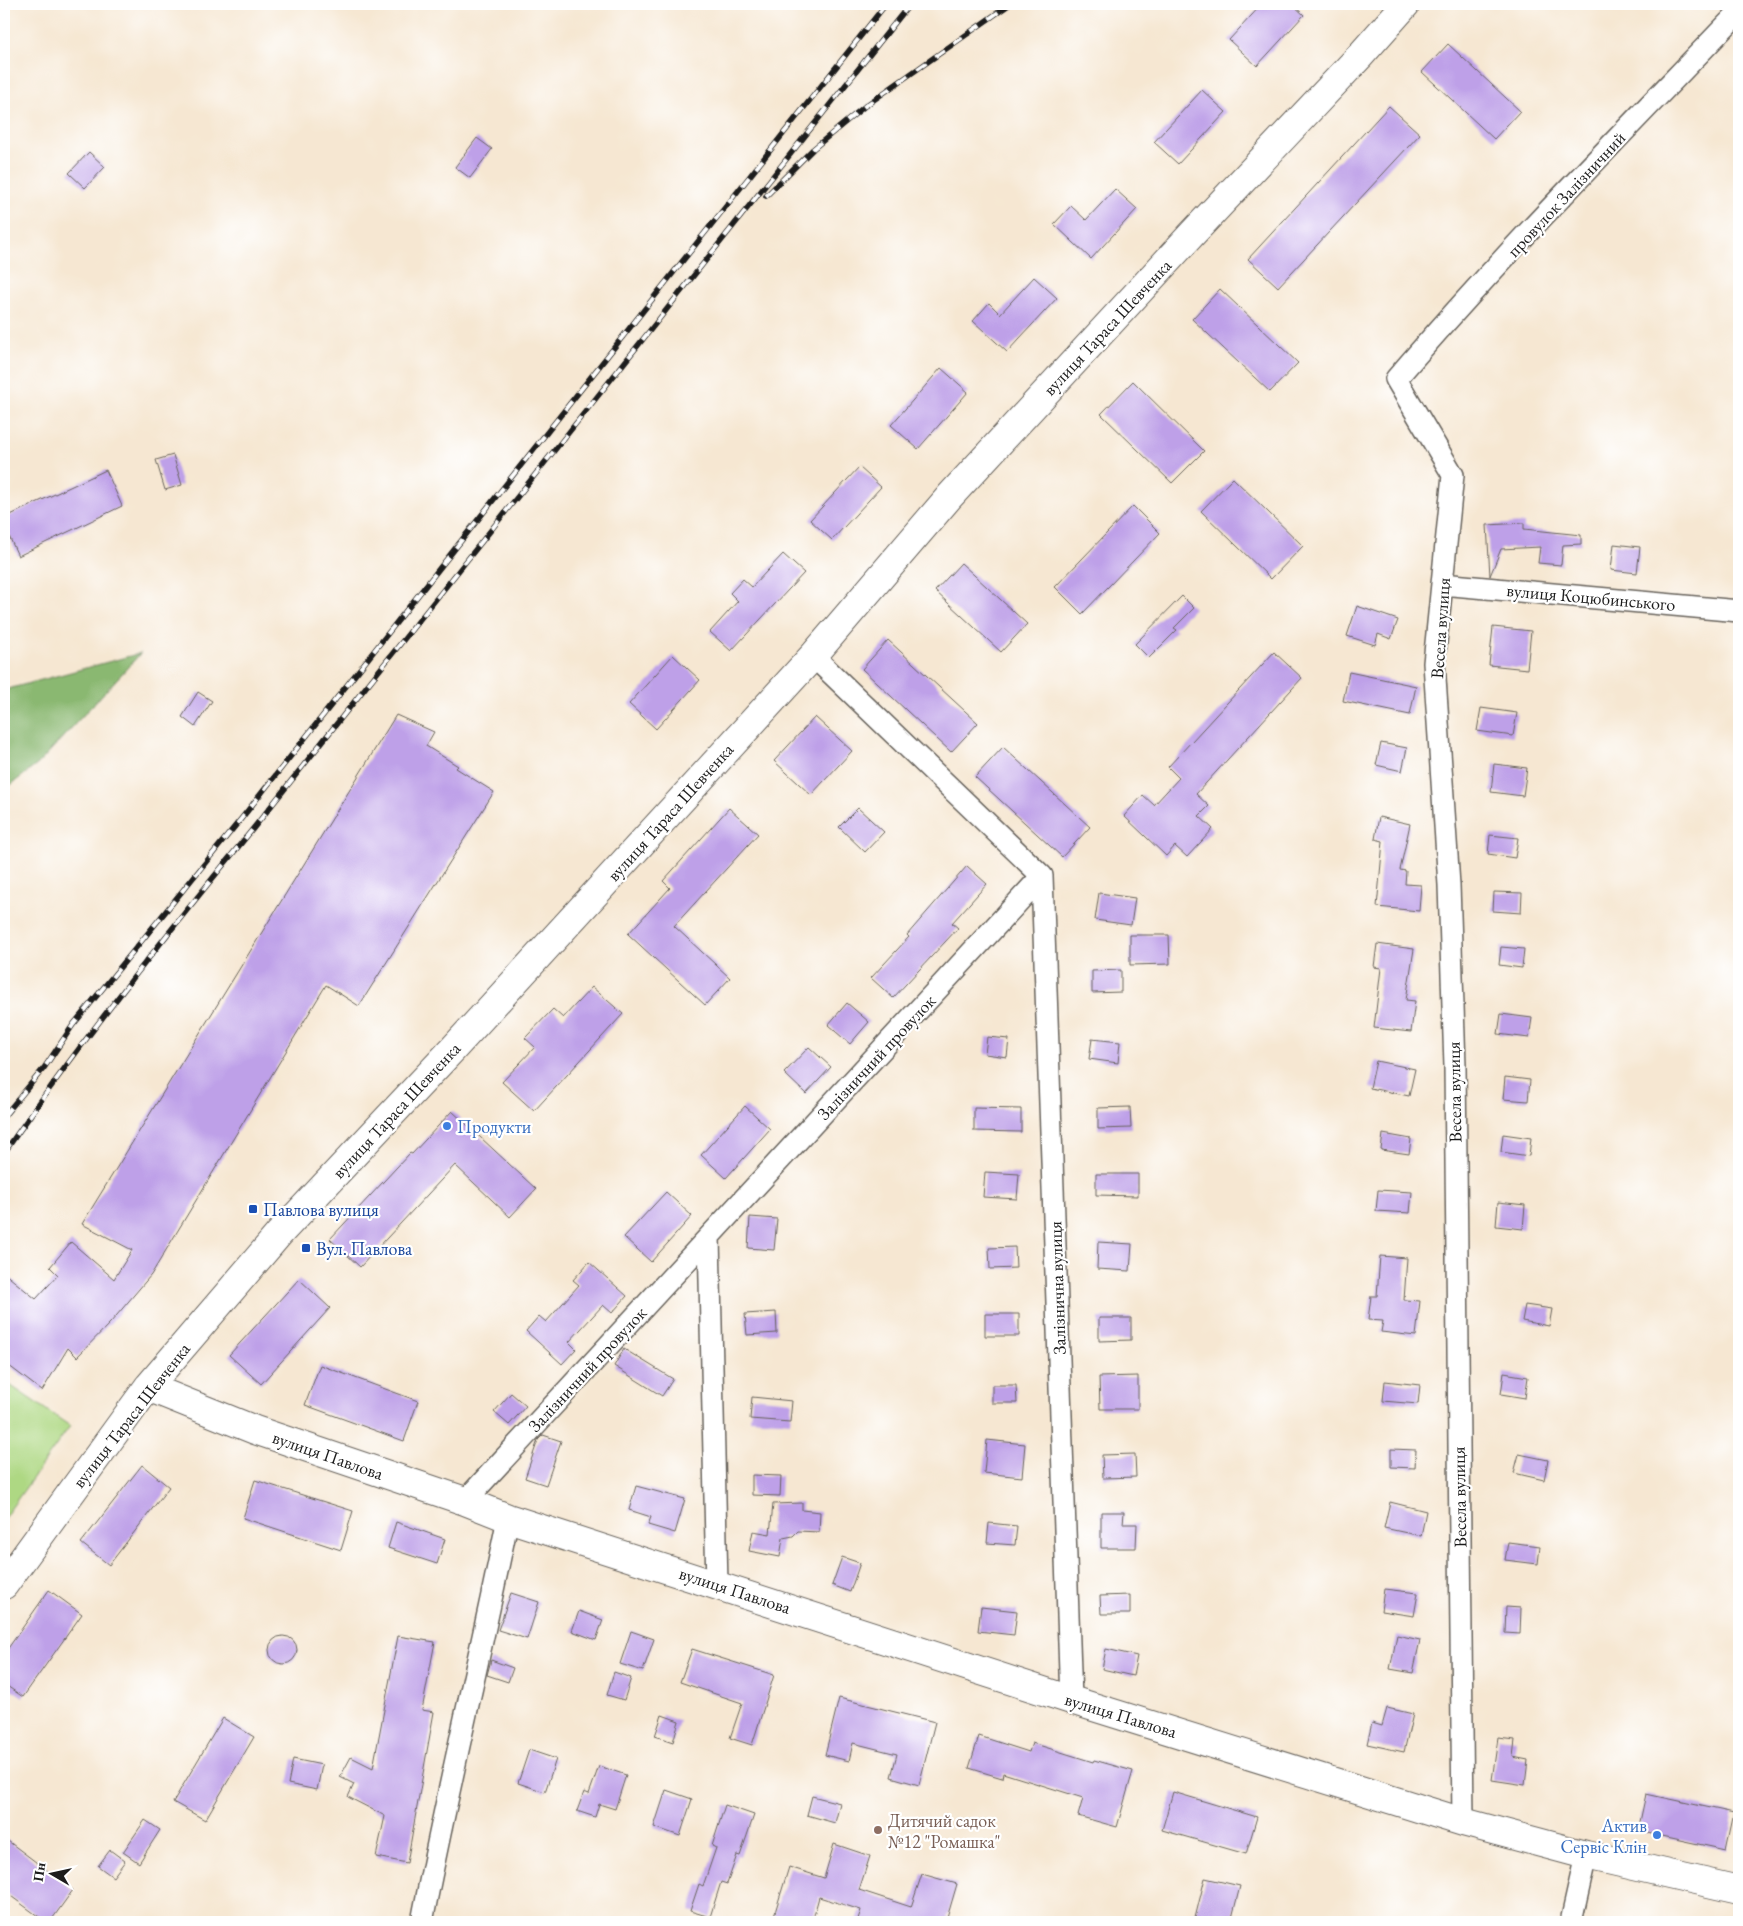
<svg xmlns="http://www.w3.org/2000/svg" width="1743" height="1926" viewBox="0 0 1743 1926" font-family="'EB Garamond',serif">
<rect width="100%" height="100%" fill="#fff"/>
<filter id="ink" filterUnits="userSpaceOnUse"><feTurbulence type="fractalNoise" baseFrequency=".02" numOctaves="2"/><feDisplacementMap in="SourceGraphic" scale="10" xChannelSelector="R" yChannelSelector="G"/><feConvolveMatrix kernelMatrix="1 2 1 2 8 2 1 2 1" color-interpolation-filters="sRGB"/></filter>
<filter id="wash" filterUnits="userSpaceOnUse"><feTurbulence type="fractalNoise" baseFrequency=".0096" numOctaves="4" result="noise"/><feDisplacementMap in="SourceGraphic" scale="20" xChannelSelector="R" yChannelSelector="G"/><feGaussianBlur stdDeviation="1.12" result="paint"/><feColorMatrix in="noise" values="0 0 0 0 0 0 0 0 0 0 0 0 0 0 0 0 0 1.4 0 .05"/><feComposite in="paint" operator="in"/></filter>
<g filter="url(#wash)">
<rect width="100%" height="100%" fill="#f6e7d2"/>
<path fill="#aed883" stroke="#657a50" d="M 4,1381 L 70,1426 L 4,1518 Z"/>
<path fill="#8ab871" stroke="#536a46" d="M 141,653 L 38,764 L 4,790 L 4,690 Z"/>
<g id="blocks">
<path fill="#bea0e8" d="M 1262,4 L 1292,4 L 1304,15 L 1257,66 L 1229,40 Z
M 1448,44 L 1520,111 L 1494,139 L 1422,72 Z
M 1202,90 L 1226,112 L 1178,164 L 1154,142 Z
M 1389,106 L 1420,134 L 1278,287 L 1248,259 Z
M 477,138 L 492,149 L 470,178 L 455,167 Z
M 89,152 L 105,167 L 85,188 L 69,173 Z
M 1115,189 L 1137,209 L 1091,259 L 1054,224 L 1071,206 L 1086,220 Z
M 1034,277 L 1057,298 L 1007,352 L 973,321 L 989,303 L 1000,314 Z
M 1220,289 L 1298,363 L 1270,392 L 1192,319 Z
M 941,368 L 968,392 L 918,449 L 891,425 Z
M 1133,381 L 1204,451 L 1172,483 L 1101,414 Z
M 173,455 L 182,485 L 165,490 L 156,460 Z
M 859,467 L 881,487 L 832,540 L 810,520 Z
M 106,470 L 122,506 L 18,556 L 4,525 L 4,518 Z
M 1233,478 L 1303,546 L 1271,579 L 1201,511 Z
M 1133,506 L 1160,533 L 1082,614 L 1055,587 Z
M 1524,523 L 1524,529 L 1581,535 L 1581,544 L 1563,545 L 1561,565 L 1538,563 L 1540,547 L 1501,549 L 1490,576 L 1487,525 Z
M 1614,544 L 1640,547 L 1637,573 L 1611,570 Z
M 783,554 L 804,573 L 731,651 L 710,632 L 738,601 L 730,593 L 743,579 L 752,587 Z
M 961,563 L 1027,624 L 1001,652 L 935,591 Z
M 1182,596 L 1194,608 L 1174,628 L 1177,630 L 1149,658 L 1135,644 Z
M 1357,606 L 1398,620 L 1391,639 L 1378,634 L 1375,645 L 1347,636 Z
M 1493,627 L 1531,631 L 1527,669 L 1489,665 Z
M 888,640 L 978,723 L 951,752 L 862,669 Z
M 1274,652 L 1302,678 L 1196,794 L 1209,806 L 1199,816 L 1213,829 L 1187,857 L 1175,846 L 1166,856 L 1124,816 L 1143,795 L 1154,805 L 1179,778 L 1168,767 Z
M 673,655 L 700,680 L 656,729 L 629,704 Z
M 1349,672 L 1416,686 L 1410,715 L 1343,701 Z
M 198,692 L 212,701 L 195,727 L 182,717 Z
M 1481,708 L 1517,713 L 1513,736 L 1477,731 Z
M 396,715 L 434,732 L 426,746 L 458,766 L 456,768 L 494,792 L 359,1006 L 326,985 L 151,1275 L 111,1322 L 77,1357 L 68,1348 L 42,1391 L 4,1362 L 4,1273 L 36,1299 L 58,1275 L 50,1267 L 71,1242 L 114,1279 L 132,1250 L 82,1224 Z
M 815,717 L 852,751 L 811,795 L 774,761 Z
M 1381,743 L 1407,748 L 1402,771 L 1376,765 Z
M 1003,747 L 1090,827 L 1062,857 L 975,777 Z
M 1494,764 L 1527,768 L 1523,796 L 1491,792 Z
M 729,808 L 758,834 L 674,926 L 730,978 L 705,1005 L 628,934 L 670,888 L 663,881 Z
M 858,808 L 884,832 L 865,852 L 839,827 Z
M 1379,817 L 1410,824 L 1400,870 L 1406,871 L 1405,884 L 1421,885 L 1419,911 L 1377,907 L 1383,841 L 1375,839 Z
M 1490,835 L 1518,838 L 1515,858 L 1488,854 Z
M 967,866 L 987,884 L 952,923 L 958,928 L 893,998 L 871,978 L 909,937 L 907,935 Z
M 1494,892 L 1522,893 L 1521,913 L 1493,911 Z
M 1099,893 L 1135,898 L 1131,925 L 1095,920 Z
M 1130,935 L 1169,935 L 1170,964 L 1130,965 Z
M 1377,944 L 1414,949 L 1406,1000 L 1415,1001 L 1411,1032 L 1374,1028 L 1381,968 L 1374,967 Z
M 1501,947 L 1524,949 L 1522,968 L 1499,965 Z
M 1121,970 L 1121,992 L 1092,993 L 1092,971 Z
M 592,987 L 623,1014 L 534,1111 L 502,1082 L 535,1047 L 525,1038 L 553,1009 L 563,1018 Z
M 847,1003 L 869,1022 L 850,1044 L 828,1025 Z
M 1501,1014 L 1532,1018 L 1529,1038 L 1498,1034 Z
M 987,1037 L 1009,1039 L 1007,1057 L 985,1054 Z
M 1092,1039 L 1120,1042 L 1118,1063 L 1089,1059 Z
M 809,1047 L 831,1067 L 806,1094 L 784,1073 Z
M 1376,1061 L 1415,1069 L 1409,1096 L 1370,1088 Z
M 1505,1077 L 1530,1080 L 1528,1101 L 1503,1099 Z
M 745,1106 L 770,1129 L 726,1178 L 701,1155 Z
M 1130,1107 L 1131,1128 L 1098,1129 L 1098,1108 Z
M 974,1108 L 1021,1109 L 1021,1132 L 974,1131 Z
M 452,1111 L 536,1189 L 510,1217 L 455,1165 L 360,1267 L 330,1239 L 410,1153 L 412,1154 Z
M 1383,1134 L 1411,1139 L 1409,1154 L 1381,1150 Z
M 1503,1134 L 1531,1138 L 1529,1156 L 1501,1152 Z
M 985,1172 L 1019,1174 L 1017,1199 L 983,1197 Z
M 1096,1174 L 1138,1174 L 1138,1196 L 1096,1195 Z
M 1378,1190 L 1412,1192 L 1410,1213 L 1376,1211 Z
M 666,1192 L 692,1216 L 651,1262 L 624,1237 Z
M 1498,1202 L 1525,1205 L 1523,1229 L 1496,1226 Z
M 750,1217 L 777,1219 L 774,1250 L 748,1248 Z
M 1098,1242 L 1132,1244 L 1130,1271 L 1097,1269 Z
M 1015,1247 L 1016,1268 L 990,1269 L 989,1248 Z
M 1380,1256 L 1407,1258 L 1404,1300 L 1420,1301 L 1416,1336 L 1381,1332 L 1383,1321 L 1368,1320 L 1371,1296 L 1377,1296 Z
M 589,1262 L 627,1296 L 612,1313 L 603,1305 L 569,1342 L 576,1349 L 562,1364 L 526,1331 L 539,1316 L 546,1322 L 579,1285 L 573,1280 Z
M 299,1279 L 330,1308 L 261,1384 L 229,1355 Z
M 1525,1305 L 1552,1309 L 1549,1326 L 1522,1321 Z
M 776,1312 L 777,1333 L 747,1335 L 745,1314 Z
M 985,1314 L 1019,1314 L 1019,1336 L 985,1336 Z
M 1099,1318 L 1131,1318 L 1131,1340 L 1099,1341 Z
M 624,1349 L 673,1379 L 662,1396 L 614,1366 Z
M 320,1365 L 418,1401 L 404,1441 L 305,1405 Z
M 1504,1373 L 1528,1377 L 1525,1398 L 1501,1394 Z
M 1138,1376 L 1138,1409 L 1100,1409 L 1099,1377 Z
M 1385,1381 L 1420,1385 L 1418,1404 L 1383,1401 Z
M 992,1385 L 1016,1385 L 1017,1403 L 992,1403 Z
M 511,1393 L 526,1406 L 509,1425 L 494,1412 Z
M 752,1397 L 792,1401 L 790,1422 L 750,1419 Z
M 543,1435 L 561,1441 L 546,1485 L 525,1478 L 538,1440 Z
M 987,1440 L 1025,1444 L 1022,1477 L 984,1473 Z
M 1391,1449 L 1416,1450 L 1415,1468 L 1391,1467 Z
M 1135,1454 L 1136,1477 L 1103,1478 L 1102,1455 Z
M 1519,1454 L 1548,1460 L 1544,1480 L 1514,1473 Z
M 142,1465 L 169,1487 L 109,1565 L 81,1543 Z
M 752,1475 L 781,1476 L 780,1496 L 752,1495 Z
M 255,1480 L 353,1511 L 341,1550 L 243,1518 Z
M 636,1486 L 685,1499 L 675,1533 L 648,1525 L 651,1517 L 629,1510 Z
M 1390,1502 L 1426,1511 L 1421,1536 L 1384,1528 Z
M 802,1503 L 802,1510 L 820,1512 L 819,1532 L 798,1531 L 793,1536 L 783,1538 L 780,1557 L 749,1551 L 753,1531 L 770,1534 L 773,1504 Z
M 1101,1512 L 1124,1512 L 1123,1524 L 1137,1524 L 1136,1548 L 1101,1548 Z
M 396,1522 L 445,1539 L 437,1564 L 388,1548 Z
M 989,1523 L 1017,1526 L 1015,1545 L 987,1543 Z
M 1508,1542 L 1540,1546 L 1538,1564 L 1505,1560 Z
M 842,1557 L 860,1563 L 850,1592 L 832,1585 Z
M 1384,1589 L 1418,1593 L 1414,1616 L 1381,1611 Z
M 49,1590 L 82,1614 L 23,1697 L 4,1684 L 4,1654 Z
M 511,1593 L 539,1602 L 527,1639 L 498,1630 Z
M 1130,1595 L 1130,1614 L 1101,1614 L 1100,1596 Z
M 981,1607 L 1017,1611 L 1014,1635 L 978,1631 Z
M 1506,1607 L 1521,1608 L 1520,1634 L 1505,1633 Z
M 579,1611 L 603,1620 L 596,1640 L 572,1631 Z
M 631,1631 L 654,1639 L 643,1671 L 620,1664 Z
M 1397,1635 L 1420,1640 L 1413,1673 L 1390,1669 Z
M 398,1636 L 435,1642 L 422,1710 L 434,1712 L 407,1863 L 376,1857 L 385,1816 L 348,1797 L 354,1784 L 340,1777 L 351,1757 L 373,1768 Z
M269 1650a14 14 0 1 1 28 0a14 14 0 1 1-28 0Z
M 692,1649 L 774,1675 L 752,1745 L 730,1738 L 742,1703 L 680,1682 Z
M 1106,1649 L 1137,1656 L 1133,1676 L 1102,1669 Z
M 491,1660 L 513,1668 L 508,1682 L 487,1675 Z
M 614,1672 L 631,1678 L 624,1700 L 607,1695 Z
M 839,1698 L 935,1722 L 919,1785 L 891,1777 L 897,1754 L 853,1743 L 849,1761 L 825,1755 Z
M 1387,1708 L 1413,1714 L 1404,1752 L 1367,1744 L 1372,1723 L 1382,1726 Z
M 662,1715 L 679,1721 L 673,1742 L 655,1736 Z
M 223,1718 L 254,1737 L 205,1820 L 173,1802 Z
M 979,1736 L 1029,1752 L 1032,1743 L 1093,1762 L 1094,1760 L 1133,1771 L 1117,1827 L 1078,1816 L 1083,1798 L 1003,1773 L 1002,1778 L 969,1768 Z
M 1498,1738 L 1515,1740 L 1513,1757 L 1528,1760 L 1525,1785 L 1492,1780 Z
M 529,1750 L 556,1759 L 545,1792 L 518,1783 Z
M 293,1759 L 322,1765 L 317,1790 L 288,1784 Z
M 599,1766 L 626,1775 L 615,1809 L 599,1804 L 595,1817 L 577,1811 L 584,1792 L 589,1794 Z
M 666,1790 L 692,1799 L 680,1836 L 654,1827 Z
M 1173,1792 L 1257,1817 L 1246,1854 L 1162,1830 Z
M 1646,1794 L 1734,1813 L 1726,1850 L 1638,1831 Z
M 812,1796 L 840,1803 L 835,1823 L 807,1815 Z
M 725,1805 L 754,1815 L 740,1856 L 737,1855 L 727,1884 L 721,1882 L 710,1917 L 690,1911 L 699,1884 L 703,1886 L 716,1848 L 712,1846 Z
M 145,1820 L 160,1830 L 139,1863 L 123,1852 Z
M 4,1838 L 73,1890 L 50,1922 L 46,1922 L 4,1891 Z
M 834,1844 L 870,1856 L 859,1890 L 911,1907 L 922,1874 L 957,1884 L 947,1918 L 950,1918 L 949,1922 L 857,1922 L 861,1910 L 819,1897 L 812,1922 L 772,1922 L 789,1867 L 824,1878 Z
M 110,1850 L 125,1861 L 113,1877 L 98,1866 Z
M 1205,1878 L 1240,1886 L 1231,1922 L 1194,1922 Z"/>
</g>
</g>
<g filter="url(#ink)">
<use href="#blocks" fill-opacity="0" stroke="#68635c" stroke-width="1"/>
<g fill="none" stroke-linecap="round" stroke-linejoin="round">
<defs>
<path id="street" d="M 1442,584 L 1739,611
M 813,656 L 1042,876
M 1042,876 L 1071,1700
M 709,1237 L 717,1585
M 465,1501 L 1042,876
M 1463,1822 L 1455,1066 L 1449,885 L 1434,663 L 1453,475 L 1396,379 C 1505,252 1623,133 1739,12
M 422,1922 C 448,1787 481,1653 508,1518
M 1571,1922 L 1586,1855"/>
<path id="secondary" d="M 148,1387 L 255,1430 L 465,1501 L 508,1518 L 1071,1700 L 1463,1822 L 1586,1855 L 1739,1890
M 4,1585 L 148,1387 L 279,1234 L 452,1050 L 813,656 L 950,496 L 1193,233 L 1359,57 L 1406,4"/>
</defs>
<use href="#street" stroke="#68635c" stroke-width="24"/>
<use href="#secondary" stroke="#68635c" stroke-width="30"/>
<use href="#street" stroke="#fff" stroke-width="21"/>
<use href="#secondary" stroke="#fff" stroke-width="28"/>
<defs>
<path id="rail" d="M 766,196 L 813,149 L 865,106 L 1010,4
M 4,1116 L 44,1068 L 73,1025 L 241,819 L 886,4
M 4,1153 C 81,1041 166,935 252,830 L 910,4"/>
</defs>
<use href="#rail" stroke="#1c1c1c" stroke-width="5.5"/>
<use href="#rail" stroke="#fff" stroke-width="4" stroke-dasharray="11" stroke-linecap="butt"/>
</g>
</g>
<g fill="#3f7fe0" stroke="#fff" stroke-width="2">
<circle cx="447" cy="1126" r="5"/>
<circle cx="1657" cy="1835" r="5"/>
</g>
<g fill="#1a4fb4" stroke="#fff" stroke-width="2">
<rect x="248" y="1204" width="10" height="10" rx="2.5"/>
<rect x="301" y="1243" width="10" height="10" rx="2.5"/>
</g>
<circle fill="#8d6e63" stroke="#fff" stroke-width="2" cx="878" cy="1830" r="5"/>
<g text-anchor="middle" dominant-baseline="central" stroke-width="4.5" stroke-linejoin="round" paint-order="stroke">
<g font-size="18" fill="#1c1c1c" stroke="#fff">
<text transform="translate(1566 194) rotate(-47)">провулок Залізничний</text>
<text transform="translate(1107 327) rotate(-47)">вулиця Тараса Шевченка</text>
<text transform="translate(1591 597) rotate(5)">вулиця Коцюбинського</text>
<text transform="translate(1440 628) rotate(-86)">Весела вулиця</text>
<text transform="translate(670 812) rotate(-48)">вулиця Тараса Шевченка</text>
<text transform="translate(876 1057) rotate(-47)">Залізничний провулок</text>
<text transform="translate(1454 1092) rotate(-91)">Весела вулиця</text>
<text transform="translate(396 1110) rotate(-47)">вулиця Тараса Шевченка</text>
<text transform="translate(1057 1288) rotate(-92)">Залізнична вулиця</text>
<text transform="translate(587 1369) rotate(-47)">Залізничний провулок</text>
<text transform="translate(131 1415) rotate(-52)">вулиця Тараса Шевченка</text>
<text transform="translate(328 1455) rotate(19)">вулиця Павлова</text>
<text transform="translate(1459 1497) rotate(-91)">Весела вулиця</text>
<text transform="translate(735 1590) rotate(18)">вулиця Павлова</text>
<text transform="translate(1121 1715) rotate(17)">вулиця Павлова</text>
</g>
<g font-size="18" fill="#366cbe" stroke="#fff" text-anchor="start">
<text x="457" y="1126">Продукти</text>
<text x="1647" y="1825" text-anchor="end">Актив<tspan x="1647" dy="21">Сервiс Клiн</tspan></text>
</g>
<g font-size="18" fill="#164399" stroke="#fff" text-anchor="start">
<text x="263" y="1209">Павлова вулиця</text>
<text x="316" y="1248">Вул. Павлова</text>
</g>
<g font-size="18" fill="#785e54" stroke="#fff" text-anchor="start">
<text x="888" y="1820">Дитячий садок<tspan x="888" dy="21">№12 "Ромашка"</tspan></text>
</g>
</g>
<rect width="1743" height="1926" fill="none" stroke="#fff" stroke-width="20"/>
<g transform="translate(52 1874) rotate(279)" stroke="#ffffff" stroke-width="4" paint-order="stroke">
<path d="M0-4L9 19L0 12L-9 19Z" fill="#1c1c1c"/>
<text y="-8" font-size="14" font-weight="bold" text-anchor="middle" fill="#1c1c1c">Пн</text>
</g>
</svg>
